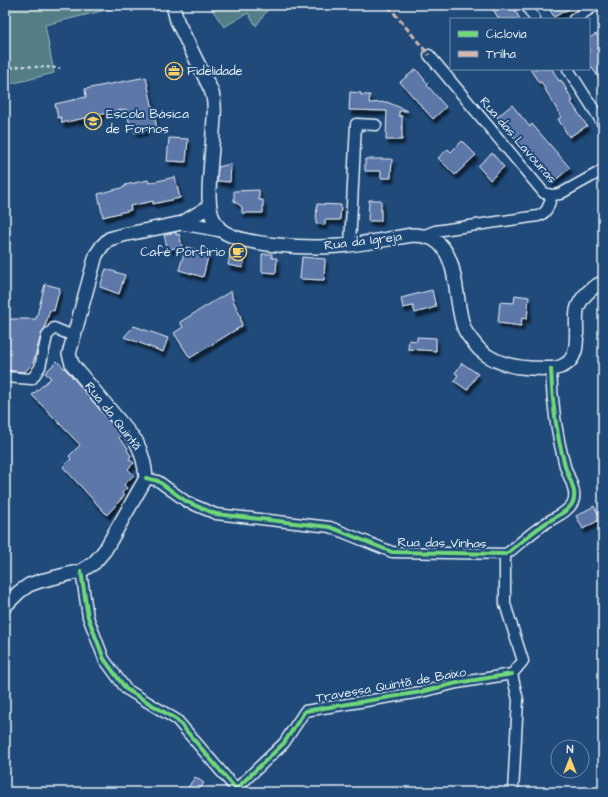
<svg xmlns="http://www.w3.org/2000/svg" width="608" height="797" viewBox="0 0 608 797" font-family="'Architects Daughter',sans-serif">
<defs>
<filter id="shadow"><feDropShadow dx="2.5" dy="4.5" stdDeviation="1" flood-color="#0009"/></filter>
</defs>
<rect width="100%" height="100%" fill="#1f4a7a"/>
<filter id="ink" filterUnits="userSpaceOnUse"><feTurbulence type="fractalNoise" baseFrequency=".025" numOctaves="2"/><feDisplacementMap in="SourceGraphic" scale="8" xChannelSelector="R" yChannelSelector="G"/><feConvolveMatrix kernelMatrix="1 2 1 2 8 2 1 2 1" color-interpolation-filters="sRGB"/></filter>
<g filter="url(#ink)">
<path fill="#537e86" stroke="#9eb8bf" d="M 5,5 L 126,5 L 45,25 L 54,73 L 27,80 L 5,85 Z
M 209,5 L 271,5 L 256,26 L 248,13 L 224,27 Z"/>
<path fill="#5d77a8" stroke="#e8f1f8" filter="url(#shadow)" d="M 496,5 L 512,5 L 520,19 L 499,19 L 492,8 Z
M 547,5 L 576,5 L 554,17 Z
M 596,34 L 603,44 L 603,85 L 589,63 L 589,38 Z
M 416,69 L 428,84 L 427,85 L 446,107 L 433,119 L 400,82 Z
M 530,69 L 552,69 L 559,81 L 561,80 L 573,101 L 571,102 L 587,126 L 569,137 L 558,119 L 561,117 L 541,82 L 539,83 Z
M 146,77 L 157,128 L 135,133 L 133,125 L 130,125 L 126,109 L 62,123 L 61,117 L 58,118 L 55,104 L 86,97 L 85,89 Z
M 350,92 L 361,93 L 361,95 L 370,95 L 369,103 L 387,102 L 408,111 L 399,111 L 399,116 L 402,116 L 402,140 L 386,140 L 387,111 L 349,110 Z
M 512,105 L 530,127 L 532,124 L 570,168 L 552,183 L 497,117 Z
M 169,138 L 188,139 L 186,162 L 167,161 Z
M 462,141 L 476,155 L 455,175 L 438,158 L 448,149 L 451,152 Z
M 492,153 L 504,167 L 490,180 L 478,166 Z
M 365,159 L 392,159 L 391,178 L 381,178 L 381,171 L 365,171 Z
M 231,164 L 230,182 L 217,181 L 218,167 Z
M 175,177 L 180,198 L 153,204 L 153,201 L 130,206 L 131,210 L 103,217 L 98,194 L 125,187 L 125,185 L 148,180 L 149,183 Z
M 259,190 L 259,200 L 263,200 L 263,213 L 242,213 L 242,207 L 234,201 L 234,191 Z
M 369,200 L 381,200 L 381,221 L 368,221 Z
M 317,204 L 341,205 L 340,220 L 325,220 L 325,225 L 316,224 Z
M 176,232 L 176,235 L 179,234 L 182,246 L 168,250 L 164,235 Z
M 186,247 L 209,253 L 203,277 L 179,270 Z
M 231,249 L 246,252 L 243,268 L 228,265 Z
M 262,254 L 272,254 L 272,258 L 277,258 L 276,273 L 262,272 Z
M 302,257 L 325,259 L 324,280 L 300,279 Z
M 106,269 L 125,275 L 119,294 L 100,287 Z
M 45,284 L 60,288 L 54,311 L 50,310 L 44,330 L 41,335 L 33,363 L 25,372 L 5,370 L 5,319 L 36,319 Z
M 432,290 L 436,307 L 415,313 L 413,306 L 403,308 L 401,298 Z
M 231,291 L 233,300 L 240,315 L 242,326 L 190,358 L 174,333 L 183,327 L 180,322 Z
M 515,295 L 529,297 L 527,319 L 522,318 L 521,326 L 498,323 L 500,302 L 514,303 Z
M 134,326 L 168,338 L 163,352 L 124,337 Z
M 417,337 L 436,338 L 436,351 L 408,349 L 409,340 L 417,341 Z
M 57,361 L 70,374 L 121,435 L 119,438 L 128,448 L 127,450 L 131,456 L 129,459 L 134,463 L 128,469 L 134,475 L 124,485 L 127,488 L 122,493 L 124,496 L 107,515 L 63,467 L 71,459 L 69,456 L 80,445 L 32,395 L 51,378 L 45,373 Z
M 462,363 L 478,374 L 467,390 L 454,381 L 458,375 L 455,373 Z
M 594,506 L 601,519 L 583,529 L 576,516 Z
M 195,777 L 204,783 L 198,792 L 185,792 Z"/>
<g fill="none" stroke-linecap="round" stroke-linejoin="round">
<defs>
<path id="minor" d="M 526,5 L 535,19
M 574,19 L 596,5
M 429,55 L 544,193 L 552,195 L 560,194 L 603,170
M 568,69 L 603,124
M 422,236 L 435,231 L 538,216 C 548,213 549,204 552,195
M 350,245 L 356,124 L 376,125
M 5,377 L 32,379 L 40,367 L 47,336 L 54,328 L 73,336
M 146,478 L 158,481 L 187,502 L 216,514 L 330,527 L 392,552 L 505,554 L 509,552 C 520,543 531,533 543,525 C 552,518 566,514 572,504 C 579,493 568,477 565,466 C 556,433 552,403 551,369
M 505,554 L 505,604 L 523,661 L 512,674
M 81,571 L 88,617 L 104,659 L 126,689 L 177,720 L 236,789 L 236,792
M 512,674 L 518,700 L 513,792
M 236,789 L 284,743 L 305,711 L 421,692 L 457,683 L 512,674"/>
<path id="major" d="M 173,5 L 177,21 L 211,90 C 216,103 214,118 213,132 C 212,153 209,175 209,196 C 209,208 211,220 220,229 C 240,247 313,248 339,246 C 364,244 388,239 412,235 C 419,235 426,236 433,239 C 460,254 454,303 464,328 C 467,336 474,343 480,350 C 494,363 512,367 530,368 C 541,368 551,370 560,367 C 584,359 574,329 577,310 C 580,298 592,286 603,283
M 182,223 L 210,206
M 5,606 L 19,592 L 29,585 L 40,581 L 81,571 L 94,563 L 105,550 L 146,478 C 145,464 142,453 136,441 L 72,364 L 69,354 L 96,255 L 102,246 L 109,239 L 123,235 L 182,223 L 221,230"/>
</defs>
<use href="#minor" stroke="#e8f1f8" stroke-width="13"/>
<use href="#major" stroke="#e8f1f8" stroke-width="16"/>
<path stroke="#e8f1f8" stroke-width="2" stroke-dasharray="3 3" stroke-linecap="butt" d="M 127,5 L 129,6 L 133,12
M 5,69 L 20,66 L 60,68"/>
<use href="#minor" stroke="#1f4a7a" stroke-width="10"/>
<use href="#major" stroke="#1f4a7a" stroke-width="13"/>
<path stroke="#d1b7ad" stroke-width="3" stroke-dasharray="6 3" stroke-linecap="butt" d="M 389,5 L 390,8 L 429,55"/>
<defs>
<path id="cycleway" d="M 146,478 L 158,481 L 187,502 L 216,514 L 330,527 L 392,552 L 505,554 L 509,552 C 520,543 531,533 543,525 C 552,518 566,514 572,504 C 579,493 568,477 565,466 C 556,433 552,403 551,369
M 81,571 L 88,617 L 104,659 L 126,689 L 177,720 L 236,789 L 236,792
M 236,789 L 284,743 L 305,711 L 421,692 L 457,683 L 512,674"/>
</defs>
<use href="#cycleway" stroke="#1f4a7a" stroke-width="6"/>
<use href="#cycleway" stroke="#71d979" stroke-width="4"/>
</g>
</g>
<defs>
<symbol id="office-ring" viewBox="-11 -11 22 22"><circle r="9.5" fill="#1f4a7a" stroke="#ffd166" stroke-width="1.5"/><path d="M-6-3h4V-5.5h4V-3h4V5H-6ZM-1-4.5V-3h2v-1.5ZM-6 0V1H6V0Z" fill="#ffd166"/></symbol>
<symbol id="school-ring" viewBox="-11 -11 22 22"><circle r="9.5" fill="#1f4a7a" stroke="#ffd166" stroke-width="1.5"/><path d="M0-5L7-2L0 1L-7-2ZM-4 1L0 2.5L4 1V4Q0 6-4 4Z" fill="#ffd166"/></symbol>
<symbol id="cafe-ring" viewBox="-11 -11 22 22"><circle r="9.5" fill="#1f4a7a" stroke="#ffd166" stroke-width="1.5"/><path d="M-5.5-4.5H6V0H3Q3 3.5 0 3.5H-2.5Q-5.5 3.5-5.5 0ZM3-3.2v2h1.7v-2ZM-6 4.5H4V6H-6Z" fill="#ffd166"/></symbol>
</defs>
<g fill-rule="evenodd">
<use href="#office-ring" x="164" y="61" width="20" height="20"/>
<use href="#school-ring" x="83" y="111" width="20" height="20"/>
<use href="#cafe-ring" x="228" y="242" width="20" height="20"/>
</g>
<g text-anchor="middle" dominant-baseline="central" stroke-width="4" stroke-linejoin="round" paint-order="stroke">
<g font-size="13" fill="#e8f1f8" stroke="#1f4a7a" text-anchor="start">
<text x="187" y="71">Fidelidade</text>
<text x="106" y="114">Escola Básica<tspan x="106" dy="15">de Fornos</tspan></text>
<text x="225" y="252" text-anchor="end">Café Porfirio</text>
</g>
<g font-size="13" fill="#e8f1f8" stroke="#1f4a7a">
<text transform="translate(518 140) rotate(49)">Rua das Lavouras</text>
<text transform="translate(363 241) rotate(-7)">Rua da Igreja</text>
<text transform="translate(113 416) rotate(52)">Rua da Quintã</text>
<text transform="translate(442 543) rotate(1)">Rua das Vinhas</text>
<text transform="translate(391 685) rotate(-10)">Travessa Quintã de Baixo</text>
</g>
</g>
<rect width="608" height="797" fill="none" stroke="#1f4a7a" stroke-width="20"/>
<rect x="10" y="10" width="588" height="777" fill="none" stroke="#e8f1f8" stroke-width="1.5" filter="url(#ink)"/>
<rect x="450" y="18" width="140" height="52" fill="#1f4a7a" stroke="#6f8dac"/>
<rect x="458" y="31" width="20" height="6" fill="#71d979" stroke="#6f8dac"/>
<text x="486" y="38" font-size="12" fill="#e8f1f8">Ciclovia</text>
<rect x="458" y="51" width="20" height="6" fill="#d1b7ad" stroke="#6f8dac"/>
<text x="486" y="58" font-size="12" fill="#e8f1f8">Trilha</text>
<g transform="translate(570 759)"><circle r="19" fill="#1f4a7a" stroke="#6f8dac"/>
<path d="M0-3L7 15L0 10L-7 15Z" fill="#ffd166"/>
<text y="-6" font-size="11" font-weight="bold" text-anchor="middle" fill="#e8f1f8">N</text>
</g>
</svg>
